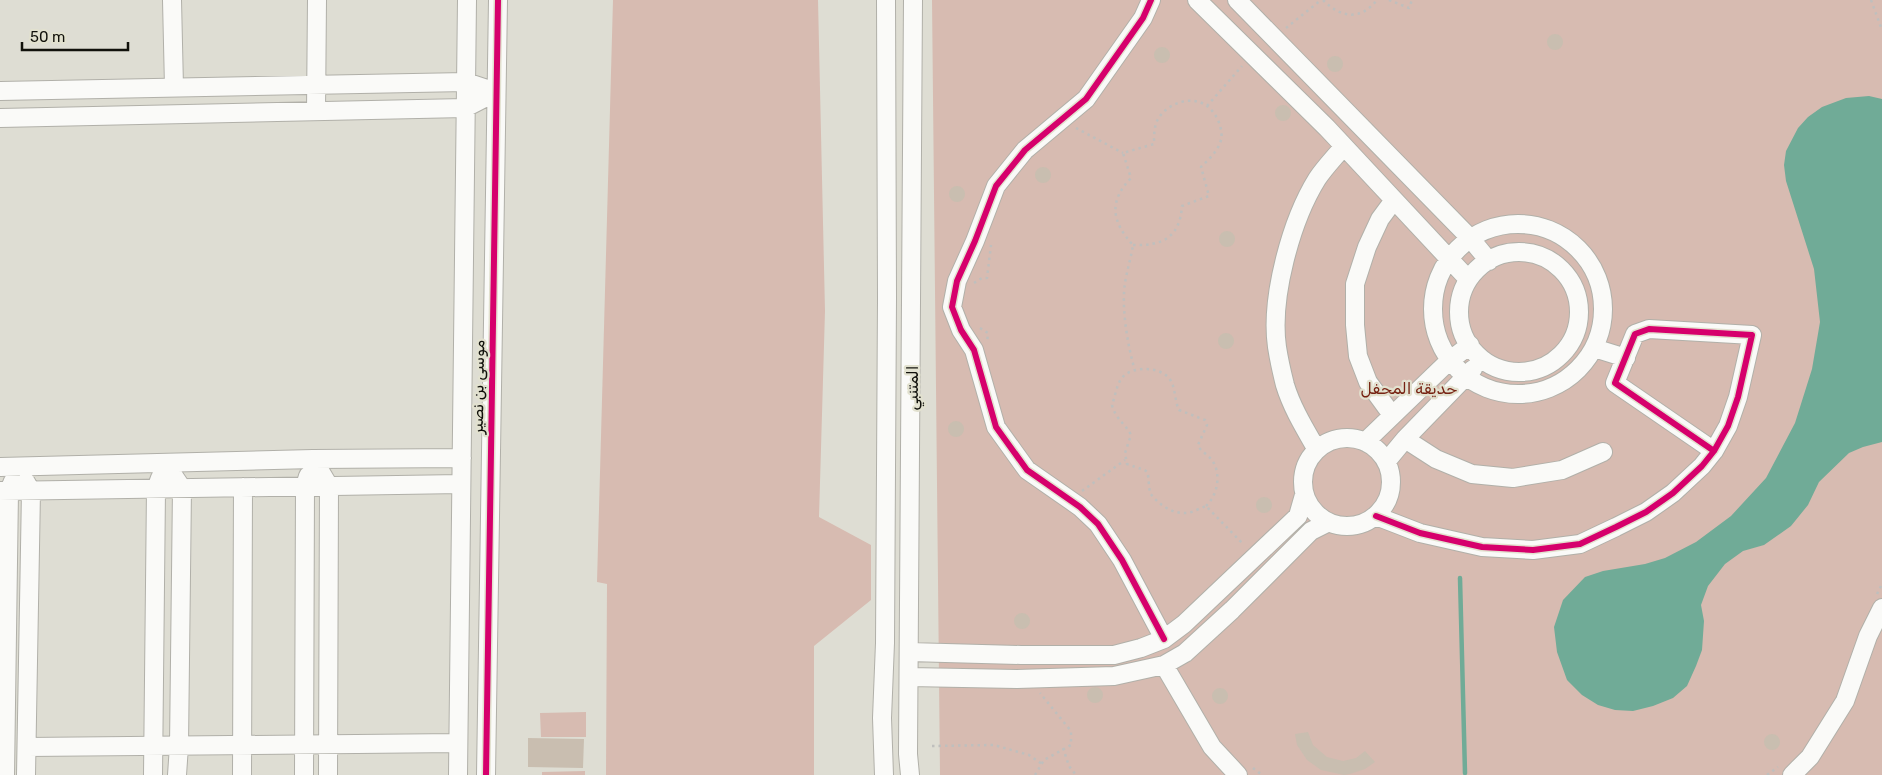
<svg xmlns="http://www.w3.org/2000/svg" width="1882" height="775" viewBox="0 0 1882 775" font-family="Rubik,Vazirmatn,sans-serif">
<rect width="100%" height="100%" fill="#deddd3"/>
<path fill="#d7bbb1" d="M 613,0 L 818,0 L 825,311 L 819,517 L 871,545 L 871,600 L 814,646 L 814,775 L 606,775 L 607,584 L 597,582 Z
M 932,0 L 1882,0 L 1882,775 L 940,775 Z
M 586,712 L 586,737 L 541,737 L 540,713 Z
M 585,771 L 585,775 L 542,775 L 542,772 Z"/>
<path fill="#70ab97" d="M 1869,96 L 1882,99 L 1882,442 L 1863,447 L 1849,453 L 1819,482 L 1808,505 L 1791,526 L 1764,545 L 1743,551 L 1725,564 L 1708,586 L 1701,605 L 1704,621 L 1702,650 L 1696,666 L 1687,686 L 1673,698 L 1653,706 L 1633,711 L 1615,710 L 1598,705 L 1582,695 L 1567,680 L 1557,652 L 1554,627 L 1563,600 L 1585,577 L 1603,571 L 1645,564 L 1665,558 L 1696,542 L 1731,516 L 1766,478 L 1795,423 L 1812,369 L 1820,322 L 1814,269 L 1786,181 L 1784,165 L 1786,151 L 1798,128 L 1808,117 L 1822,107 L 1846,98 Z"/>
<g fill="none" stroke-linecap="round" stroke-linejoin="round">
<path stroke="#70ab97" stroke-width="4.5" d="M 1460,578 L 1465,773"/>
</g>
<path fill="#c9beb0" d="M1547 42a8 8 0 1 1 16 0a8 8 0 1 1-16 0Z
M1154 55a8 8 0 1 1 16 0a8 8 0 1 1-16 0Z
M1327 64a8 8 0 1 1 16 0a8 8 0 1 1-16 0Z
M1275 113a8 8 0 1 1 16 0a8 8 0 1 1-16 0Z
M1035 175a8 8 0 1 1 16 0a8 8 0 1 1-16 0Z
M949 194a8 8 0 1 1 16 0a8 8 0 1 1-16 0Z
M1219 239a8 8 0 1 1 16 0a8 8 0 1 1-16 0Z
M1218 341a8 8 0 1 1 16 0a8 8 0 1 1-16 0Z
M948 429a8 8 0 1 1 16 0a8 8 0 1 1-16 0Z
M1256 505a8 8 0 1 1 16 0a8 8 0 1 1-16 0Z
M1014 621a8 8 0 1 1 16 0a8 8 0 1 1-16 0Z
M1087 695a8 8 0 1 1 16 0a8 8 0 1 1-16 0Z
M1212 696a8 8 0 1 1 16 0a8 8 0 1 1-16 0Z
M 1308,732 L 1313,745 L 1327,757 L 1343,761 L 1356,758 L 1365,751 L 1375,762 L 1365,769 L 1350,774 L 1344,775 L 1321,770 L 1307,760 L 1297,745 L 1295,734 Z
M1764 742a8 8 0 1 1 16 0a8 8 0 1 1-16 0Z
M 528,738 L 584,739 L 583,768 L 528,767 Z"/>
<g fill="none" stroke-linecap="round" stroke-linejoin="round">
<defs>
<path id="minor" d="M 172,0 L 174,87
M 1151,0 L 1143,18 L 1086,99 L 1025,150 L 996,186 L 975,241 L 957,281 L 952,307 L 961,330 L 974,350 L 996,427 L 1027,470 L 1080,507 L 1098,524 L 1122,560 L 1164,639
M 1197,0 L 1327,128 L 1468,279
M 1237,0 L 1470,238 L 1489,261
M 0,91 L 466,82 L 496,92
M 316,111 L 317,0
M 0,118 L 465,108 L 496,92
M1433 309a85 85 0 1 1 170 0a85 85 0 1 1-170 0Z
M1459 312a60 60 0 1 1 120 0a60 60 0 1 1-120 0Z
M 1594,348 L 1626,358
M 1392,415 L 1368,382 L 1358,356 L 1355,325 L 1355,284 L 1367,247 L 1380,219 L 1394,200
M1303 482a44 44 0 1 1 88 0a44 44 0 1 1-88 0Z
M 1405,439 L 1436,459 L 1472,474 L 1513,478 L 1562,470 L 1603,452
M 1365,442 L 1449,361 L 1470,345
M 1317,450 C 1305,429 1292,408 1285,385 C 1282,373 1279,360 1277,347 C 1270,298 1291,221 1317,179 C 1325,167 1335,157 1344,146
M 313,459 L 329,486 L 328,775
M 1386,462 L 1405,439 L 1473,369
M 165,463 L 182,488 L 179,746 L 177,775
M 0,467 L 313,459 L 462,458
M 26,482 L 31,491 L 26,775
M 0,491 L 461,484
M 1376,516 L 1420,533 L 1482,547 L 1533,550 L 1580,544 L 1616,527 L 1646,512 L 1673,493 L 1702,466 L 1714,451 L 1728,426 L 1738,397 L 1752,335 L 1649,329 L 1635,334 L 1615,383 L 1714,451
M 909,652 L 1021,655 L 1114,655 L 1141,648 L 1164,639 L 1184,624 L 1298,516 L 1304,495
M 1164,665 L 1212,747 L 1238,775
M 909,677 L 1017,679 L 1114,676 L 1164,665 L 1185,653 L 1232,610 L 1311,531 L 1329,522
M 27,747 L 458,743
M 5,775 L 9,491 L 13,481
M 153,775 L 156,489 L 160,478
M 242,775 L 243,487
M 304,775 L 305,486 L 308,476
M 458,775 L 467,0
M 486,775 L 498,0
M 884,775 L 882,718 L 885,643 L 887,298 L 886,0
M 910,775 L 908,754 L 913,0
M 1792,775 L 1810,757 L 1845,701 L 1868,636 L 1882,608"/>
</defs>
<use href="#minor" stroke="#b1b0a9" stroke-width="20"/>
<path stroke="#bfbfbd" stroke-width="2.5" stroke-dasharray="2.5 4" stroke-linecap="butt" d="M 1323,0 C 1341,18 1360,21 1377,0
M 1389,0 L 1409,8 L 1412,0
M 1871,0 L 1882,30
M 1286,28 L 1321,0
M 1207,106 L 1242,66
M 1076,128 L 1123,153
M 1133,245 C 1163,246 1180,237 1182,206 L 1209,196 L 1201,167 C 1208,160 1216,153 1220,143 C 1225,132 1217,113 1207,106 C 1191,94 1165,104 1157,121 C 1154,128 1154,136 1154,144 L 1123,153 L 1131,178 C 1108,202 1112,222 1133,245 C 1131,258 1127,270 1125,283 C 1121,308 1128,347 1135,371
M 974,283 L 982,278 L 987,278 L 991,245
M 980,328 L 988,333 L 987,343
M 1082,491 L 1125,460
M 1206,506 C 1218,495 1222,472 1211,459 C 1207,454 1200,451 1198,445 L 1207,425 L 1205,420 L 1179,410 C 1174,400 1176,385 1168,377 C 1157,366 1130,366 1121,379 C 1116,387 1115,397 1112,405 C 1116,420 1125,423 1131,435 L 1125,453 L 1127,464 C 1153,474 1146,465 1150,493 C 1158,504 1172,514 1186,513 C 1192,513 1200,508 1206,506 L 1244,545
M 1877,594 L 1882,584
M 932,746 L 994,745 L 1029,755 L 1042,764
M 1063,748 L 1069,766 L 1076,775
M 1253,768 L 1262,775
M 1035,775 L 1044,760 L 1071,745 L 1071,731 L 1040,693
M 1767,775 L 1778,767"/>
<use href="#minor" stroke="#fafaf8" stroke-width="18"/>
<defs>
<path id="cycleway" d="M 1151,0 L 1143,18 L 1086,99 L 1025,150 L 996,186 L 975,241 L 957,281 L 952,307 L 961,330 L 974,350 L 996,427 L 1027,470 L 1080,507 L 1098,524 L 1122,560 L 1164,639
M 1376,516 L 1420,533 L 1482,547 L 1533,550 L 1580,544 L 1616,527 L 1646,512 L 1673,493 L 1702,466 L 1714,451 L 1728,426 L 1738,397 L 1752,335 L 1649,329 L 1635,334 L 1615,383 L 1714,451
M 486,775 L 498,0"/>
</defs>
<use href="#cycleway" stroke="#e2e1cf" stroke-width="9"/>
<use href="#cycleway" stroke="#d6006c" stroke-width="6"/>
</g>
<g text-anchor="middle" dominant-baseline="central" stroke-width="4.5" stroke-linejoin="round" paint-order="stroke">
<g font-size="16" fill="#11110b" stroke="#e2e1cf">
<text transform="translate(478 387) rotate(-89)">موسى بن نصير</text>
<text transform="translate(912 388) rotate(-90)">المتنبي</text>
</g>
<g font-size="16" fill="#772313" stroke="#e2e1cf">
<text x="1409" y="388">حديقة المحفل</text>
</g>
</g>
<path d="M22 42v8h106v-8" fill="none" stroke="#11110b" stroke-width="2.5"/>
<text x="30" y="42" font-size="15" fill="#11110b" stroke="#e2e1cf" stroke-width="4" paint-order="stroke">50 m</text>
</svg>
